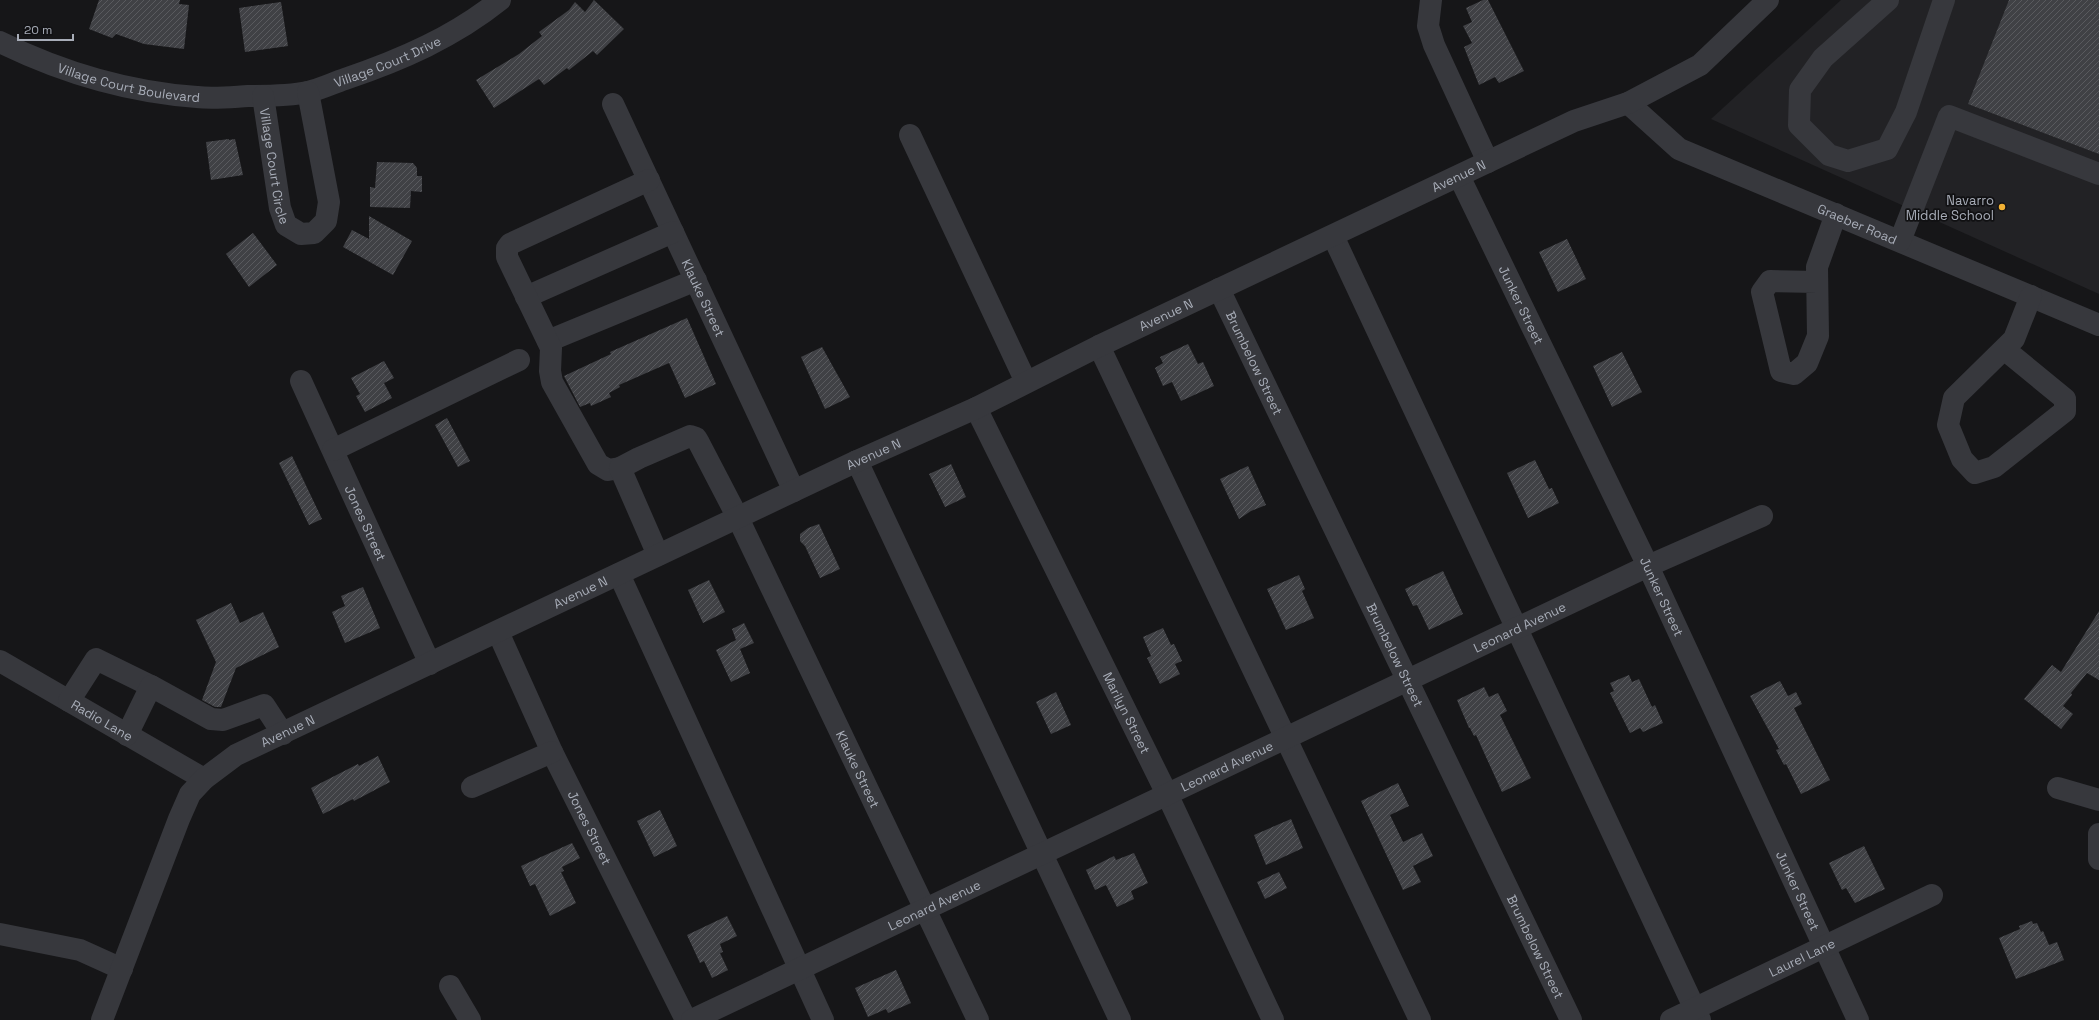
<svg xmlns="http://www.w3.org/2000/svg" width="2099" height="1020" viewBox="0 0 2099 1020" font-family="'Space Grotesk',sans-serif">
<defs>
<pattern id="building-hatch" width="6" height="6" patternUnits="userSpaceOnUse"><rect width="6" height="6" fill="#404145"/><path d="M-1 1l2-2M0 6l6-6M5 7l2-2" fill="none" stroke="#595a5e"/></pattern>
</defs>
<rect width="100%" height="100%" fill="#161618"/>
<path fill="#222225" d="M 1841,0 L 2099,0 L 2099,294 L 1711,119 Z"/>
<path fill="url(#building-hatch)" d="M 99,0 L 180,0 L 179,4 L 189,5 L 184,49 L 144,44 L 116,34 L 112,38 L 89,29 Z
M 594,0 L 624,29 L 597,55 L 593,51 L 569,70 L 567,68 L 544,85 L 539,79 L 494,108 L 476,80 L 519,54 L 542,36 L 539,32 L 569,10 L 575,2 L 585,12 Z
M 1483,0 L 1488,0 L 1524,71 L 1499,83 L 1495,77 L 1479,85 L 1464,47 L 1472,43 L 1463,26 L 1472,22 L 1466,8 Z
M 2009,0 L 2099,0 L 2099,154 L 1968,104 Z
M 281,2 L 288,46 L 245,52 L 239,8 Z
M 229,139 L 229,140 L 235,139 L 243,175 L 211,180 L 206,142 Z
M 377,162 L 413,163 L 417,168 L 417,176 L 422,176 L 422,192 L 411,191 L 410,208 L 370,207 L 370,187 L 375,188 Z
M 369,216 L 412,241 L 393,275 L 343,247 L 352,230 L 369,239 Z
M 253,233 L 277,265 L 249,287 L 226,254 Z
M 1567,239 L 1586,279 L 1558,292 L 1539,252 Z
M 687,318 L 716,384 L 685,398 L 669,363 L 619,385 L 620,387 L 609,393 L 611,397 L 591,406 L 590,403 L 580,407 L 564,376 L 611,354 L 610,352 Z
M 1188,344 L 1198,364 L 1203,362 L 1214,386 L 1181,401 L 1172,382 L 1163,386 L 1155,368 L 1163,363 L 1160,357 Z
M 822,347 L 850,397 L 825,409 L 801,357 Z
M 1622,352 L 1642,392 L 1612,407 L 1593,366 Z
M 384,361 L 394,378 L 384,383 L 392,398 L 365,412 L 356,396 L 360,394 L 351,378 Z
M 447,418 L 470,461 L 458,467 L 435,425 Z
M 292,456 L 322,519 L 309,525 L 279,463 Z
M 1535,460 L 1549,489 L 1552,488 L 1559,503 L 1528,518 L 1507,473 Z
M 951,464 L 966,497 L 945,507 L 929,474 Z
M 1248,466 L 1266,505 L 1251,511 L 1239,519 L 1220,479 Z
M 819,524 L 840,569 L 820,578 L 805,546 L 800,541 L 800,534 L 808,528 Z
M 1443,571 L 1463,614 L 1429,630 L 1417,605 L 1413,606 L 1405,589 Z
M 1299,575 L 1305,589 L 1302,591 L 1314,618 L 1286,630 L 1267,589 Z
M 709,580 L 725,612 L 703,623 L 688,590 Z
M 363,587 L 380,628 L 345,643 L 332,612 L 345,606 L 341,596 Z
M 231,603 L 240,623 L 263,612 L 279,647 L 236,668 L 221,707 L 215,707 L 202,700 L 216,662 L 196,620 Z
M 2099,611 L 2099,680 L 2087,673 L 2071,693 L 2072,695 L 2063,706 L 2073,714 L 2061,729 L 2024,699 L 2052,665 L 2061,672 Z
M 744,623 L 754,643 L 740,649 L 750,673 L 731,682 L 716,650 L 736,640 L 732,629 Z
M 1163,628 L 1171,645 L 1174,644 L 1182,661 L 1175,664 L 1180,674 L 1160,684 L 1147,658 L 1151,656 L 1143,637 Z
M 1629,675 L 1632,682 L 1639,679 L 1652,707 L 1655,705 L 1663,723 L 1643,732 L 1640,728 L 1630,733 L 1610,693 L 1614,691 L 1610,683 Z
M 1780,681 L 1788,696 L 1796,692 L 1802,704 L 1794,708 L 1830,780 L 1801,794 L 1786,764 L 1784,765 L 1776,750 L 1779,749 L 1750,696 Z
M 1484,687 L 1489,697 L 1498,693 L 1507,711 L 1500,715 L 1531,778 L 1502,792 L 1476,735 L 1474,736 L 1470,728 L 1469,728 L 1457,700 Z
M 1056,692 L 1071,725 L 1051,734 L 1036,702 Z
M 378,756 L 390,782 L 354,801 L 353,799 L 323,814 L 311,788 L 358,764 L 359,766 Z
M 1398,783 L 1409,806 L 1390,815 L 1403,842 L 1422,833 L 1433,856 L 1413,866 L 1421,882 L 1403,890 L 1361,801 Z
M 660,810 L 677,846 L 654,857 L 637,821 Z
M 1291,819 L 1303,848 L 1266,865 L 1254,835 Z
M 572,843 L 580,858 L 562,867 L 564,871 L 561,872 L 576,903 L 550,916 L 535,884 L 530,886 L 521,866 Z
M 1864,846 L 1885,889 L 1855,903 L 1846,888 L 1842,890 L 1829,863 Z
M 1134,853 L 1148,883 L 1131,891 L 1134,899 L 1117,907 L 1106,885 L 1095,890 L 1086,870 L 1114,856 L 1116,860 Z
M 1279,872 L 1287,888 L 1265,899 L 1257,882 Z
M 727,916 L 737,936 L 720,944 L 723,952 L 720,953 L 728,970 L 712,978 L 704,961 L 700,963 L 687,935 Z
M 2032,921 L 2033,924 L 2037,923 L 2041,932 L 2043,931 L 2049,945 L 2057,942 L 2064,960 L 2016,979 L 1999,938 L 2020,929 L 2019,926 Z
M 896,970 L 911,1003 L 888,1013 L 886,1009 L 868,1017 L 855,988 Z"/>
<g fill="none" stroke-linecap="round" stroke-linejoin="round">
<g stroke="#37383d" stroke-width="22">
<path d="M 1431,0 L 1428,26 L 1434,45 L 1488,162"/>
<path d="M 1888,0 L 1823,58 L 1800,90 L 1799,125 L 1829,155 L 1848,161 L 1887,149 L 1906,112 L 1944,0"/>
<path id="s1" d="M 0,42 C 61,72 129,92 197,97 C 213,99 231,97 248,96 C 267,96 289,96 308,92 C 321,89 333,83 345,79 C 401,60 454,37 500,0"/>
<path id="s2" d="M 263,96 L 280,208 L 286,225 L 301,234 L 314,233 L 326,221 L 329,202 L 308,92"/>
<path id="s3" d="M 1628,103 L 1679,149 L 2099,325"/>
<path id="s4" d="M 613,104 L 794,491"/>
<path d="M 910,135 L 1026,382"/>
<path id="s5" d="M 1459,176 L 1648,566 L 1858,1020"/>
<path d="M 1333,236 L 1700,1020"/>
<path d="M 1900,241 L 1949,116 L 2099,174"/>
<path d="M 1817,282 L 1770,281 L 1762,292 L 1781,371 L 1794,374 L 1807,363 L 1818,336 L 1817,267 L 1836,214"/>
<path id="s6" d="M 1219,289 L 1571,1020"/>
<path d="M 526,297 L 673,232"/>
<path d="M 548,341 L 696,280"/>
<path d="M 1099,346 L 1420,1020"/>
<path d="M 2004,349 L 2065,399 L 2065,411 L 1994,467 L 1975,473 L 1962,459 L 1948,425 L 1954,398 L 2014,339 L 2031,296"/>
<path id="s7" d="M 301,381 L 430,664"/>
<path id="s8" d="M 976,408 L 1167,794 L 1273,1020"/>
<path d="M 333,450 L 519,360"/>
<path d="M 857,461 L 1120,1020"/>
<path d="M 620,468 L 608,470 L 598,464 L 552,382 L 550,371 L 551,348 L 507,257 L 507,248 L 510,244 L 649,180"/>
<path id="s9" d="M 658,555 L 620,468 L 639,458 L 690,436 L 696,438 L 699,443 L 738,518 L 978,1020"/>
<path d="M 619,574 L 823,1020"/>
<path id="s10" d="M 498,632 L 552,752 L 686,1020"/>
<path id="s11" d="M 0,661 L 204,779"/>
<path d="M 69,701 L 96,659 L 151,686"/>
<path d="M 127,735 L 151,686 L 211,719 L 223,720 L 264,705 L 283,734"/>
<path d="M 472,787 L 552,752"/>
<path d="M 2058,788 L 2099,800"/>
<path d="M 2099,834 L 2099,859"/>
<path d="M 0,934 L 80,950 L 122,969"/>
<path d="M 450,986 L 470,1020"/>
<path id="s12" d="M 102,1020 L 179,819 L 190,794 L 204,779 L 236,755 L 857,461 L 976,408 L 1099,346 L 1574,121 L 1628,103 L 1700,65 L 1768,0"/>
<path id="s13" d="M 692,1020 L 1648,566 L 1762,516"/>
<path id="s14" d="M 1671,1020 L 1932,895"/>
</g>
</g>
<circle fill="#f2b134" stroke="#111113" stroke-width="1.5" cx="2002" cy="207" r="4"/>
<g text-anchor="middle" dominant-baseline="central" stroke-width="3.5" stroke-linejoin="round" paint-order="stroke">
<g font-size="13" fill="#a8adb8" stroke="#111113">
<text stroke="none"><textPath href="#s1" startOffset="402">Village Court Drive</textPath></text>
<text stroke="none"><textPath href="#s1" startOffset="136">Village Court Boulevard</textPath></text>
<text stroke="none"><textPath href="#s2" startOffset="71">Village Court Circle</textPath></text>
<text stroke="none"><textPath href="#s12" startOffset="1656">Avenue N</textPath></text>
<text stroke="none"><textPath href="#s3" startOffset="262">Graeber Road</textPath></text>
<text stroke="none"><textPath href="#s4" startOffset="214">Klauke Street</textPath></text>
<text stroke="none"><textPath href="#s5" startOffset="143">Junker Street</textPath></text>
<text stroke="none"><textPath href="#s12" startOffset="1332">Avenue N</textPath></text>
<text stroke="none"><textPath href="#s6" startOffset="82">Brumbelow Street</textPath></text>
<text stroke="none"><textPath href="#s12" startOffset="1008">Avenue N</textPath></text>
<text stroke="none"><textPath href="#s7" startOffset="156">Jones Street</textPath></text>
<text stroke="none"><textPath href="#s12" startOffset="684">Avenue N</textPath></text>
<text stroke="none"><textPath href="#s5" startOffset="467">Junker Street</textPath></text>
<text stroke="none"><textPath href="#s13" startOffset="916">Leonard Avenue</textPath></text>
<text stroke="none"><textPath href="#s6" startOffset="406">Brumbelow Street</textPath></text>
<text stroke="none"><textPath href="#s8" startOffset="340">Marilyn Street</textPath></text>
<text stroke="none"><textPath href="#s11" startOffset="118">Radio Lane</textPath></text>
<text stroke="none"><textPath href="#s12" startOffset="360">Avenue N</textPath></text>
<text stroke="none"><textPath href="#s13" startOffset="592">Leonard Avenue</textPath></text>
<text stroke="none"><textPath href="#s9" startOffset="547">Klauke Street</textPath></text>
<text stroke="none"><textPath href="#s10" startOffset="216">Jones Street</textPath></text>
<text stroke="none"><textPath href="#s5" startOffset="791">Junker Street</textPath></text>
<text stroke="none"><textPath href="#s13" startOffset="268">Leonard Avenue</textPath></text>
<text stroke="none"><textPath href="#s6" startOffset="730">Brumbelow Street</textPath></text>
<text stroke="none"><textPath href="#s14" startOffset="145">Laurel Lane</textPath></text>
</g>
<g font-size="13" fill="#a8adb8" stroke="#111113" text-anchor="end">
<text x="1994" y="200">Navarro<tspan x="1994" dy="15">Middle School</tspan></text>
</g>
</g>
<path d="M18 34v6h55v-6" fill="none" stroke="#a8adb8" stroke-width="2"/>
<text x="24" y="34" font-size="12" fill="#a8adb8" stroke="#111113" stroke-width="3" paint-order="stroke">20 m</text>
</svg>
